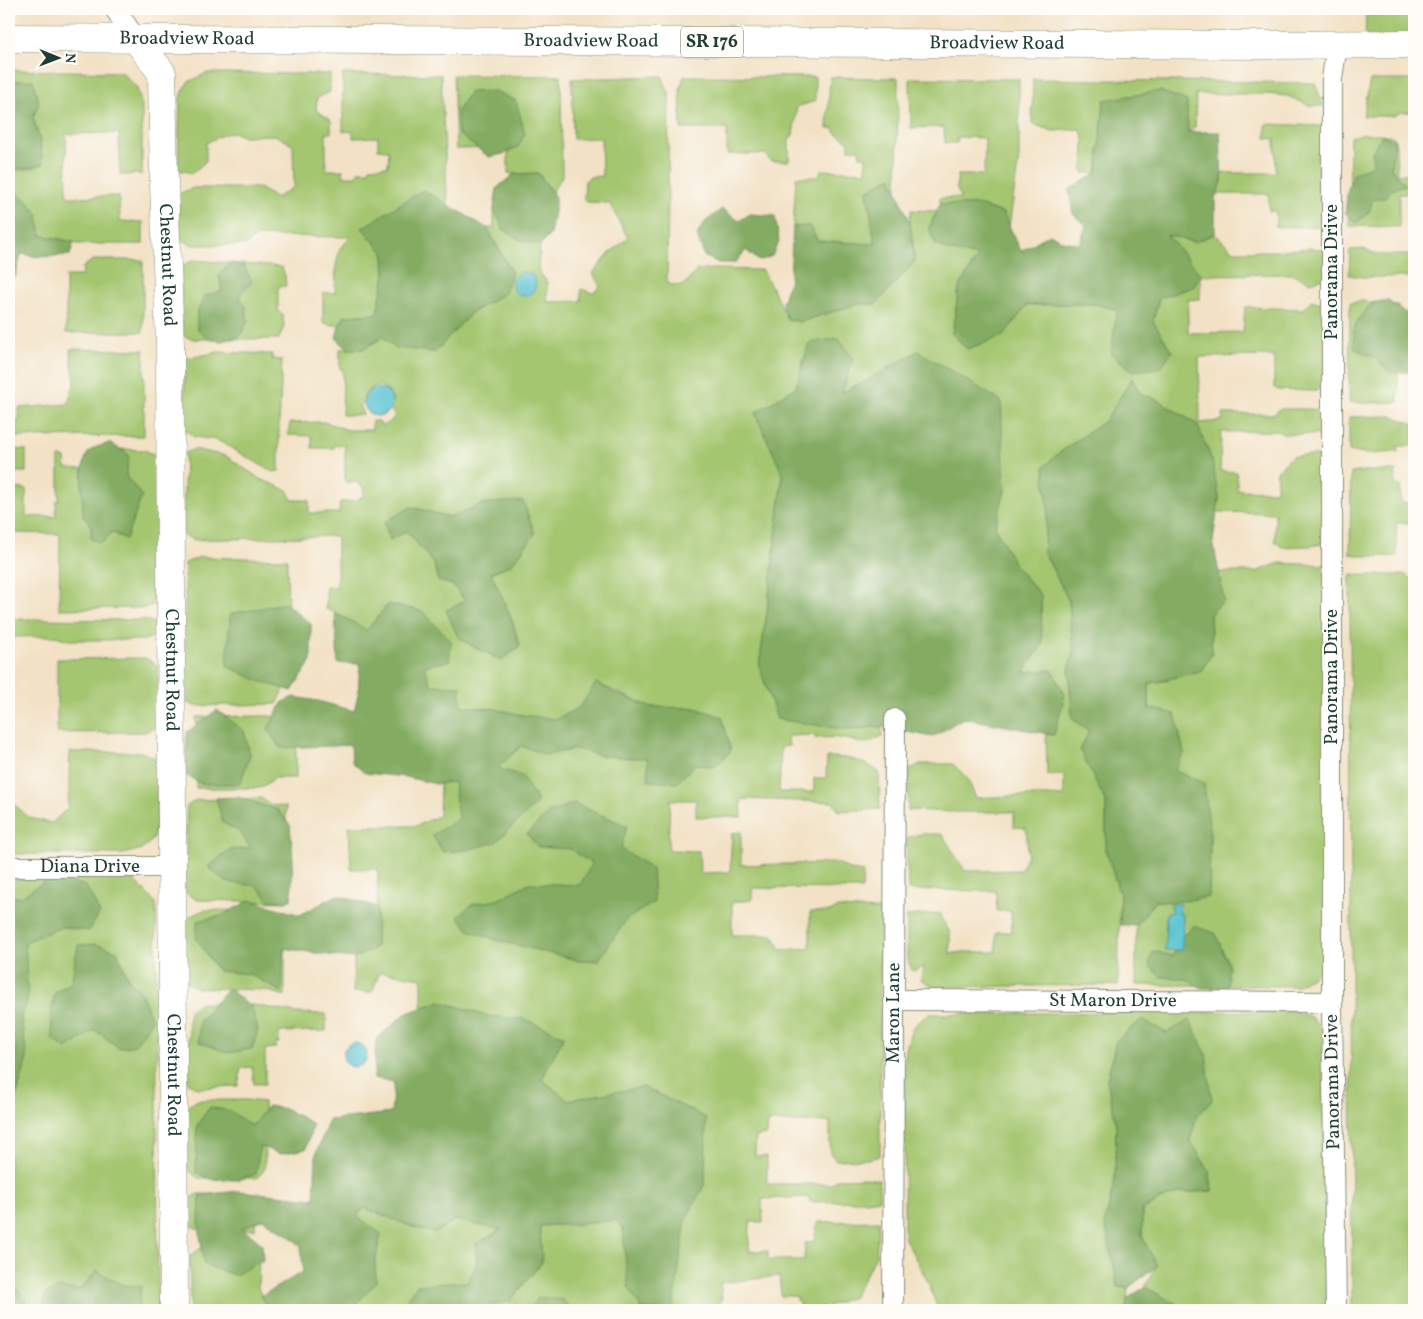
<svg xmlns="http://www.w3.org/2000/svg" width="1423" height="1319" viewBox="0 0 1423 1319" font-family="Vollkorn,serif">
<rect width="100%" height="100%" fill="#fdfcf7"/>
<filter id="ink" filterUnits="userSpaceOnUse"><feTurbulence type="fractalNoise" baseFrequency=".02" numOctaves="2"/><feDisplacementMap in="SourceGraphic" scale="10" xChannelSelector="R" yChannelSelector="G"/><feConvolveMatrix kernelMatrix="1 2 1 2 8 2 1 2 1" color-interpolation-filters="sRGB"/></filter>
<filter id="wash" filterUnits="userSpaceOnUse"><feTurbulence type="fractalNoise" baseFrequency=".0096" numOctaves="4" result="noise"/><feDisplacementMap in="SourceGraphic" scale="20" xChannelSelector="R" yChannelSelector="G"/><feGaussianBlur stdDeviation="1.12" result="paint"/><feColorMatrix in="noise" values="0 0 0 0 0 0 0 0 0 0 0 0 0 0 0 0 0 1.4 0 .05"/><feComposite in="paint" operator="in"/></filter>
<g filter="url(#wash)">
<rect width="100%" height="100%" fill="#f2e1c4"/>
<path fill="#a4c670" stroke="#628252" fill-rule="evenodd" d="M 1366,9 L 1414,9 L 1414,45 L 1365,46 Z
M 9,70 L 122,72 L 137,88 L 142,106 L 142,174 L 120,175 L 119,133 L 66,134 L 67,197 L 119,196 L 120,221 L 143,222 L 143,244 L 78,244 L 41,235 L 17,194 L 9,197 L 9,187 L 12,187 L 11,169 L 28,169 L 43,164 L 40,142 L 33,117 L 39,103 L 12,81 L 9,85 Z
M 207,73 L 330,74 L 330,92 L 317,98 L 316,110 L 331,120 L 331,133 L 326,134 L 326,170 L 343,170 L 343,176 L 357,176 L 358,171 L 369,171 L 370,167 L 388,166 L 389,150 L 378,149 L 378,137 L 353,138 L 353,132 L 343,131 L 343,74 L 441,75 L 448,212 L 390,238 L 367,238 L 372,238 L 384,253 L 385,274 L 377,314 L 345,316 L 339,326 L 323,323 L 323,293 L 335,293 L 336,265 L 340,248 L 351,237 L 257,236 L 246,245 L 193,245 L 180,239 L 178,194 L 193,188 L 259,188 L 276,198 L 294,187 L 293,145 L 275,135 L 242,136 L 233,132 L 222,135 L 206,143 L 206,161 L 193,173 L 178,170 L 180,98 L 188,82 Z
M 453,75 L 561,76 L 562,176 L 552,192 L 538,173 L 514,174 L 508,173 L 508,148 L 456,149 Z
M 662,76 L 669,93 L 667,284 L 683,286 L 697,270 L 714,269 L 762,270 L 779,301 L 787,319 L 800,322 L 857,304 L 876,304 L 915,261 L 910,222 L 911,210 L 937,211 L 929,228 L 948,250 L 978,256 L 959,288 L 952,333 L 967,349 L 1003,336 L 1027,305 L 1096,304 L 1117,310 L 1172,352 L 1153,321 L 1159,298 L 1193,287 L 1200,276 L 1200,299 L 1188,300 L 1188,333 L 1243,332 L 1245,307 L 1304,309 L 1311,300 L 1324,304 L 1324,388 L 1311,391 L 1278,390 L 1274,387 L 1274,356 L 1199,357 L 1200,421 L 1198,423 L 1222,421 L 1223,414 L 1274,414 L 1279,409 L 1311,409 L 1325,412 L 1325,435 L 1284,434 L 1277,431 L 1221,432 L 1220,471 L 1237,472 L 1237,490 L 1276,491 L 1277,471 L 1292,456 L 1325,456 L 1325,543 L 1311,546 L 1282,547 L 1275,541 L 1275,513 L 1217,512 L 1219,498 L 1197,424 L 1157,400 L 1140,393 L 1132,378 L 1106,420 L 1059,453 L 1044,467 L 1048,510 L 1043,550 L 1069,601 L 1073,651 L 1069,671 L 1089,731 L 1081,750 L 1106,802 L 1106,850 L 1120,895 L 1118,985 L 935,987 L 920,979 L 925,967 L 913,971 L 907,959 L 907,916 L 940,913 L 950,933 L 950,954 L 961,952 L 996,952 L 996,932 L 1012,932 L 1011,911 L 997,911 L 996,891 L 908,890 L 906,838 L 920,834 L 942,834 L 965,871 L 1021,870 L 1028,853 L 1026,828 L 1014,827 L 1014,812 L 956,812 L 908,810 L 909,770 L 920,764 L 953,764 L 967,778 L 976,798 L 1013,796 L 1064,796 L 1064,775 L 1047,775 L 1046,734 L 1054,735 L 1023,673 L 1041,596 L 1015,565 L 995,527 L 1005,490 L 864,382 L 841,393 L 809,343 L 796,387 L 755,413 L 783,474 L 768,604 L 759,666 L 841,729 L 882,727 L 882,736 C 860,749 860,740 839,738 C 831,737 823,738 815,738 L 815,735 L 788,736 L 789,746 L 781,747 L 779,792 L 814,792 L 814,778 L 826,778 L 827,757 C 849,757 861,760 879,772 L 880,809 L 839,811 L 833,802 L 741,799 L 742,817 L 696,817 L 696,800 L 670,800 L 668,850 L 699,851 L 700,873 L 730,872 L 732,833 L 741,832 L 741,865 L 838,863 L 850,870 L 863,872 L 862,889 L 752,888 L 752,900 L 732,902 L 732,935 L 773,935 L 781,950 L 810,948 L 810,912 L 830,912 L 837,908 L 880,910 L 880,1156 L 868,1159 L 836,1160 L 830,1153 L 830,1122 L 768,1122 L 767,1135 L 756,1136 L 755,1156 L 767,1157 L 767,1184 L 831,1184 L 837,1179 L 867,1178 L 879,1180 L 879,1199 L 867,1201 L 810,1202 L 809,1197 L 762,1199 L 763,1222 L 750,1222 L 749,1251 L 768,1251 L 768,1260 L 804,1260 L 805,1243 L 814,1241 L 818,1222 L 879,1221 L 876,1256 L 853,1297 L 828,1306 L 809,1310 L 802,1310 L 796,1296 L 781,1296 L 779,1276 L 720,1283 L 722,1298 L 715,1310 L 327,1310 L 329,1205 L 569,1111 L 422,1030 L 422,978 L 380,972 L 372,992 L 353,992 L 354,958 L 376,947 L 378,869 L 351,869 L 349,826 L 416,826 L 439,816 L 440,787 L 438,716 L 534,717 L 494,709 L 461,706 L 431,685 L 424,666 L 368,631 L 347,619 L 326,609 L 326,586 L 337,587 L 337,536 L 194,540 L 183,535 L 185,453 L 194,449 L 226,456 L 260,479 L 287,490 L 292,500 L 309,500 L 309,513 L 339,513 L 340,502 L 355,501 L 364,495 L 363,487 L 356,482 L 345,482 L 345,445 L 335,445 L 334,448 L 312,448 L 312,436 L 288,435 L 290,423 L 325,422 L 348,430 L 372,430 L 372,421 L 379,421 L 382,426 L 390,422 L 395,416 L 390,408 L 393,400 L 388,391 L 379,385 C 370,389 363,392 363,403 L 359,405 L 363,415 L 342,415 L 343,369 L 340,369 L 340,349 L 363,349 L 383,337 L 435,352 L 471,313 L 505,293 L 512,273 L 487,228 L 494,228 L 494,208 L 503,229 L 518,239 L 540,245 L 538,270 L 547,282 L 547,302 L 581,301 L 581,289 L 593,293 L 600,287 L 593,273 L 611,252 L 628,238 L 609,203 L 587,202 L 584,198 L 585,181 L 590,177 L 602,176 L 601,138 L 573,139 L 572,79 ZM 486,503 L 491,573 L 510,615 L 520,646 L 502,660 L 474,647 L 458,637 L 465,601 L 453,585 L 438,581 L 434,564 L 407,531 L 411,507 L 449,517 ZM 596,683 L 651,707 L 695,708 L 720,717 L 560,718 L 580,707 Z
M 684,76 L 815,77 L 815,101 L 797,107 L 793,135 L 789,140 L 789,161 L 771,161 L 765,154 L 727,154 L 727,129 L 681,129 L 680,89 Z
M 830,77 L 898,78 L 897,190 L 873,225 L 876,244 L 818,241 L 809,226 L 793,227 L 796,177 L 819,177 L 821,170 L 866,172 L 866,156 L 860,156 L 859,149 L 849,149 L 849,142 L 836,133 L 833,128 L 827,129 Z
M 910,78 L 1019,79 L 1019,157 L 1009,227 L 1003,213 L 978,205 L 940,204 L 940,198 L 961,198 L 956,187 L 958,175 L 984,175 L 985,138 L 958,137 L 957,143 L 945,143 L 944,127 L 911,128 Z
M 1033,79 L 1315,83 L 1323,106 L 1310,106 L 1288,96 L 1266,94 L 1196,94 L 1195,127 L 1188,132 L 1105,100 L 1097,173 L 1083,173 L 1084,138 L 1080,129 L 1053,131 L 1032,124 Z
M 1370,80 L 1414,80 L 1414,112 L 1401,112 L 1394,116 L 1363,116 Z
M 1266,124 L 1323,126 L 1324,225 L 1311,227 L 1276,227 L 1276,211 L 1269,211 L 1269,194 L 1217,194 L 1222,181 L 1222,173 L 1276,173 L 1275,139 L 1266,138 Z
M 1363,134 L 1382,134 L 1394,137 L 1396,146 L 1397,174 L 1414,174 L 1414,194 L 1399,194 L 1399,227 L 1349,226 L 1350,137 Z
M 1166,234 L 1194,242 L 1215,234 L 1233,251 L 1276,251 L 1311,248 L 1324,249 L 1325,277 L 1311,282 L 1293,274 L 1201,275 Z
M 1364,249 L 1378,255 L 1414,255 L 1414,277 L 1363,277 L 1349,275 L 1350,250 Z
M 93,260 L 143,260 L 143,332 L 66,333 L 66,276 L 82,276 L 83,267 Z
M 193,260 L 282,267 L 285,276 L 286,286 L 278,287 L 278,311 L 283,314 L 284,326 L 279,339 L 193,339 L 183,336 L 181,267 Z
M 1363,301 L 1398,305 L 1398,402 L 1364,403 L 1349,402 L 1350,303 Z
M 70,349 L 144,350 L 144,436 L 9,437 L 9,422 L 19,422 L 19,408 L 68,404 L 75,382 Z
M 218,352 L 272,354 L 272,359 L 282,360 L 279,423 L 279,471 L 273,472 L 217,440 L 194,437 L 184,429 L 185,359 Z
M 1391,416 L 1414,424 L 1414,446 L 1398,446 L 1398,452 L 1364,454 L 1349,451 L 1349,417 Z
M 9,449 L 26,450 L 26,472 L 10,472 L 10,488 L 26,489 L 26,517 L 56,516 L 56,501 L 59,501 L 59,457 L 65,458 L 66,468 L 83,469 L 83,474 L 112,532 L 126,539 L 126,476 L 129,455 L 120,449 L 144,450 L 158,456 L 158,603 L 145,608 L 59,609 L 60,534 L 12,533 L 9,531 Z
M 1364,471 L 1396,471 L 1395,485 L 1400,486 L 1401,503 L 1414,503 L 1414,523 L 1396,523 L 1397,556 L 1364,556 L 1350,554 L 1351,473 Z
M 200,557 L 287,559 L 289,679 L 277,704 L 195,706 L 186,702 L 185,563 Z
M 1279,563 L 1326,565 L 1326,950 C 1320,972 1317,975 1296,986 L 1136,985 L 1136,925 L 1155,901 L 1175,902 L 1209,896 L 1210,834 L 1175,771 L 1149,709 L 1149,683 L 1165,681 L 1212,655 L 1210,614 L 1217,572 L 1256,572 Z
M 1350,575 L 1406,575 L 1414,580 L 1414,1310 L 1352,1310 Z
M 9,619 L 145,620 L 158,624 L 157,635 L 145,640 L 68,640 L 56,636 L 10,637 L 9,709 Z
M 145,658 L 158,665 L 157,726 L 145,732 L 57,733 L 57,659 Z
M 265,716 L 296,717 L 296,778 L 275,778 L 260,788 L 196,788 L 196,717 Z
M 9,744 L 10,744 L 10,801 L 30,818 L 52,823 L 68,808 L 70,752 L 141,752 L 156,758 L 157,821 L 153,839 L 142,849 L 123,854 L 9,854 Z
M 261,798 L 272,805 L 286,807 L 286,902 L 197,900 L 185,892 L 187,806 L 196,800 Z
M 132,878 L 156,903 L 158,1310 L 9,1310 L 9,879 Z
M 204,910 L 285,911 L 285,996 L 264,990 L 197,988 L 187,983 L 186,918 Z
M 199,1003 L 254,1005 L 296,1013 L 326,1014 L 326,1031 L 279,1032 L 279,1043 L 276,1043 L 276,1048 L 265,1049 L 265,1084 L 254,1084 L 252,1067 L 241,1068 L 238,1086 L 198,1088 L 188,1083 L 189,1010 Z
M 1296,1011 L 1311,1017 L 1323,1031 L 1326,1310 L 1180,1310 L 1176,1304 L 1145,1287 L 1156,1266 L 1142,1236 L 1142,1211 L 1160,1200 L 1178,1193 L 1212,1191 L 1210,1173 L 1190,1140 L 1197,1115 L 1166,1033 L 1116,1041 L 1107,1080 L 1116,1123 L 1115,1180 L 1105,1223 L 1118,1286 L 1128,1288 L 1126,1310 L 936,1310 L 937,1307 L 928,1282 L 904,1237 L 905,1053 L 912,1028 L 928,1014 Z
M 198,1100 L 246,1100 L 264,1102 L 265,1169 L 257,1178 L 198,1178 L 187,1169 L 188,1106 Z
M 198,1194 L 256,1195 L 255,1229 L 198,1229 L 188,1224 L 188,1199 Z
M 207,1244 L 259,1248 L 258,1289 L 271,1310 L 190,1310 L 190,1256 Z"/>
<path fill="#83ab62" stroke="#51744b" d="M 33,80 L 39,103 L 33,117 L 40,142 L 43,164 C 32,168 20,171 9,168 L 9,85 L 12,81 Z
M 495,91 L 516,101 L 525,134 L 518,147 L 503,154 L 489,157 L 458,134 L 457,111 L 470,92 Z
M 1160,91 L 1187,101 L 1188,132 L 1220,132 L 1222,181 L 1215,198 L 1215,234 L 1194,242 L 1167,235 L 1201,275 L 1193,287 L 1159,298 L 1153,321 L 1172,352 L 1159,368 L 1133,371 L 1111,354 L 1117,310 L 1096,304 L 1027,305 L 1003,336 L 967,349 L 952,334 L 959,288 L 978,256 L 948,250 L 935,244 L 929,228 L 940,204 L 978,205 L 1003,213 L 1021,251 L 1050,234 L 1062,241 L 1080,244 L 1086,225 L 1073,214 L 1069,190 L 1097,173 L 1104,100 Z
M 1382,135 L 1395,141 L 1391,168 L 1405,185 L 1391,190 L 1384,198 L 1372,200 L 1370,211 L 1356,223 L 1345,213 L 1348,189 L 1354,173 L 1373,165 L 1372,152 Z
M 538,173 L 556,198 L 550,235 L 540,245 L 518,239 L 503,229 L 494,208 L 497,188 L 514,174 Z
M 891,177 L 910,222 L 915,261 L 876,304 L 857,304 L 800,322 L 787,319 L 782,303 L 790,279 L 793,227 L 809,226 L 818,241 L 875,244 L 867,191 Z
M 423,190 L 487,228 L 512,273 L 505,293 L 471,313 L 435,352 L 395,348 L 383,337 L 363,349 L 348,349 L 336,338 L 339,326 L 345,316 L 377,314 L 385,274 L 384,253 L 362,228 Z
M 17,193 L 27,201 L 38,214 L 41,235 L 74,242 L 70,255 L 39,257 L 21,254 L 15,278 L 9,280 L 9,197 Z
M 722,209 L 739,221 L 750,214 L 775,216 L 779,241 L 772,256 L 759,261 L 746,250 L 735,263 L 719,263 L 704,256 L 697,235 L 705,222 Z
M 229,264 L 244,266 L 252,282 L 241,292 L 240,298 L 245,305 L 248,321 L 240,336 L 221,341 L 207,339 L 197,328 L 197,313 L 204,296 L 222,291 L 219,275 Z
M 1387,300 L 1403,312 L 1414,314 L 1414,372 L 1389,372 L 1374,357 L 1355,349 C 1351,324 1356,321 1372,303 Z
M 838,338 L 853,359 L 842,393 L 864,382 L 918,351 L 1001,401 L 1005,490 L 995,527 L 1015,565 L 1041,596 L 1042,645 L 1024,672 L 1052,670 L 1065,695 L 1054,735 L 963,718 L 933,737 L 882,727 L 841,729 L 777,719 L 759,666 L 768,604 L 783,474 L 755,413 L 796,387 L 809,343 Z
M 1132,378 L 1140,393 L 1157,400 L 1197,424 L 1212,460 L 1219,498 L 1213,541 L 1224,601 L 1210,614 L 1212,654 L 1201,671 L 1149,684 L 1149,708 L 1175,714 L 1184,753 L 1175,771 L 1204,783 L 1210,834 L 1209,897 L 1175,902 L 1155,901 L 1136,925 L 1120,925 L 1120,895 L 1106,850 L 1106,802 L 1080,750 L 1089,731 L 1072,719 L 1069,671 L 1073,651 L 1069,601 L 1043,550 L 1048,510 L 1044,467 L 1059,453 L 1106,420 Z
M 110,443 L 129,455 L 126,476 L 142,496 L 126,539 L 112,532 L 102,543 L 91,539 L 91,526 L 83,516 C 83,500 78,460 91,450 C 96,446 105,445 110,443 Z
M 523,501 L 535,534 L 512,564 L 491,573 L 510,615 L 520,646 L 502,660 L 474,647 L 458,637 L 446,610 L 465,601 L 453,585 L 438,581 L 434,564 L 407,531 L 390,540 L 384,522 L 411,507 L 449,517 L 486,503 Z
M 285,603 L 311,624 L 311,661 L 292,691 L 259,681 L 227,666 L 230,614 Z
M 388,604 L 422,611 L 451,641 L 449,661 L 424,666 L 431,685 L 461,686 L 461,706 L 494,709 L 521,715 L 556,719 L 580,707 L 596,683 L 615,693 L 651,707 L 695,708 L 722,717 L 731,751 L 715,767 L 695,764 L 677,783 L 649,781 L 647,758 L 632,758 L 603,756 L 576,749 L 547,755 L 521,746 L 498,768 L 522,776 L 538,802 L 496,842 L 467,850 L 443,852 L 432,835 L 458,820 L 454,782 L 436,784 L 406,777 L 365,773 L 352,762 L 351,745 L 280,748 L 268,729 L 282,703 L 293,697 L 318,701 L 354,711 L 358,695 L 360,664 L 338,663 L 335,614 L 347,619 L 367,630 Z
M 217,710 L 244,731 L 250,755 L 240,784 L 202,784 L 186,775 L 187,732 Z
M 238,797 L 278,810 L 290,825 L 293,860 L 291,900 L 270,901 L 257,886 L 226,882 L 208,867 L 229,850 L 250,848 L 240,832 L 223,823 L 216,798 Z
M 574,803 L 627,826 L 621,849 L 652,868 L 654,902 L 627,919 L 598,961 L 577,960 L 496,940 L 469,930 L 458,916 L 473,904 L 497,900 L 529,883 L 580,885 L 592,864 L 570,849 L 538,847 L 527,834 L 548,813 Z
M 51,877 L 86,886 L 100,913 L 89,931 L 62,927 L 25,942 L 28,998 L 21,1016 L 27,1059 L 14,1105 L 9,1106 L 9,897 L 21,897 Z
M 337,895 L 377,907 L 376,947 L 354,958 L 335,956 L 283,948 L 282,992 L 249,974 L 218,971 L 196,938 L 197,921 L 221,916 L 250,900 L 300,915 Z
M 1194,926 L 1215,933 L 1229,966 L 1227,988 L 1202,988 L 1186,979 L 1160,977 L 1149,965 L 1153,951 L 1173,956 L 1178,939 Z
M 96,944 L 117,951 L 129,980 L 141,992 L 152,1020 L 135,1045 L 119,1048 L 95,1030 L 66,1049 L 52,1038 L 51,1013 L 55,992 L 71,983 L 78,945 Z
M 228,988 L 252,1008 L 258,1030 L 252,1049 L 228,1053 L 199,1042 L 199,1022 Z
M 440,1001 L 487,1016 L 524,1019 L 564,1036 L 542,1079 L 567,1100 L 644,1087 L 706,1118 L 705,1184 L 686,1218 L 673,1310 L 642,1310 L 628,1287 L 623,1229 L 615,1220 L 584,1224 L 540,1226 L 542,1262 L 510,1301 L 470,1310 L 420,1310 L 407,1298 L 417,1285 L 467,1282 L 477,1265 L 476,1244 L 501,1230 L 456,1220 L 434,1233 L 413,1227 L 364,1208 L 357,1216 L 381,1234 L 375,1262 L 376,1282 L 351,1310 L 267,1310 L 261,1296 L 303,1272 L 301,1246 L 292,1238 L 263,1219 L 242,1228 L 262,1244 L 263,1260 L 235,1275 L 204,1265 L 199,1224 L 200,1195 L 239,1191 L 314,1199 L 316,1154 L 329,1120 L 391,1113 L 394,1082 L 374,1078 L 376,1039 L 405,1014 Z
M 1142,1019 L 1166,1033 L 1190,1020 L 1206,1054 L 1212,1101 L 1197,1115 L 1190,1140 L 1210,1173 L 1212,1191 L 1178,1193 L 1160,1200 L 1142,1211 L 1142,1236 L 1157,1266 L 1128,1288 L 1118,1287 L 1105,1223 L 1115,1180 L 1116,1123 L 1107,1080 L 1116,1041 Z
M 268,1106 L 286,1109 L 313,1124 L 306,1149 L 280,1154 L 260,1146 L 256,1174 L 237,1180 L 210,1179 L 196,1172 L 197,1125 L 210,1107 L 230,1111 L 252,1126 Z
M 97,1271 L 123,1285 L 141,1286 L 139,1308 L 137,1310 L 44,1309 L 45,1294 L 59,1288 L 79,1290 Z
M 9,1279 L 26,1301 L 21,1310 L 9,1310 Z
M 1145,1287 L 1176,1304 L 1180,1310 L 1126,1310 L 1127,1299 Z
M 538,1297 L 563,1300 L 571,1310 L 530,1310 Z"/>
<path fill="#58c2d3" stroke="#3c8084" d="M512 284a12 12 0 1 1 24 0a12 12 0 1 1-24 0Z
M364 402a14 14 0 1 1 28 0a14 14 0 1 1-28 0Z
M 1171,904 L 1180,904 L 1179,914 L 1183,914 L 1182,950 L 1165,950 L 1166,913 L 1171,913 Z
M343 1055a12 12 0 1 1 24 0a12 12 0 1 1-24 0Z"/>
</g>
<g filter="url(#ink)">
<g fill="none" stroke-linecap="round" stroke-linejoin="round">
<defs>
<g id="street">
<path d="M 115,9 L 136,39"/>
<path id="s1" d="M 9,867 L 173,867"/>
<path id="s2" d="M 894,1000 L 1332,1002"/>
<path id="s3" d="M 893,1308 L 895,719"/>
<path d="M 1336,1310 L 1332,1002 L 1332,79 L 1337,44"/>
</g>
<g id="secondary">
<path id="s4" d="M 136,39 L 162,73 L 164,184 L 170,345 L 174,1310"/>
</g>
<g id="primary">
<path id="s5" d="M 9,38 L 1260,45 L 1414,44"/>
</g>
</defs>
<use href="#street" stroke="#888f7c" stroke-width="22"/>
<use href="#secondary" stroke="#888f7c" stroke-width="29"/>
<use href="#primary" stroke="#888f7c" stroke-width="29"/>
<use href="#street" stroke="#fff" stroke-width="20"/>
<use href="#secondary" stroke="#fff" stroke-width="28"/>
<use href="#primary" stroke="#fff" stroke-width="28"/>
</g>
</g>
<g text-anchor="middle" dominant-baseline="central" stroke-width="4" stroke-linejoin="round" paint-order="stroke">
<rect fill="#fdfcf7" stroke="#62766e" stroke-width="1" x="681" y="26.5" width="62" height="31" rx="4"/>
<g font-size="18" font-weight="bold" fill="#1f3d34">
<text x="712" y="42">SR 176</text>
</g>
<g font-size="19" fill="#1f3d34" stroke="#fdfcf7">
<text stroke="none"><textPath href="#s5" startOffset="178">Broadview Road</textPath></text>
<text stroke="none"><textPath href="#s5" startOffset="582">Broadview Road</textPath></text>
<text stroke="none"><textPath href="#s5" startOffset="988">Broadview Road</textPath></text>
<text stroke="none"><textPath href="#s4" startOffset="235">Chestnut Road</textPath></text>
<text transform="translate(1332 272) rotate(-90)">Panorama Drive</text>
<text stroke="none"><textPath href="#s4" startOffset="640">Chestnut Road</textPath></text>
<text transform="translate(1332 677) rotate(-90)">Panorama Drive</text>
<text stroke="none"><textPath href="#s1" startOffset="81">Diana Drive</textPath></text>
<text stroke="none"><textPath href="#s2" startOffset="219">St Maron Drive</textPath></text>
<text stroke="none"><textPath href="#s3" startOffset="295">Maron Lane</textPath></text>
<text stroke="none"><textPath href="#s4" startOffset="1045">Chestnut Road</textPath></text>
<text transform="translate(1333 1082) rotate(-91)">Panorama Drive</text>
</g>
</g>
<rect width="1423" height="1319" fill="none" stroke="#fdfcf7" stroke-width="30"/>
<g transform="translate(58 58) rotate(91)" stroke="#fdfcf7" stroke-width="4" paint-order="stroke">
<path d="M0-4L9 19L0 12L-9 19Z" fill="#1f3d34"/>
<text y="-8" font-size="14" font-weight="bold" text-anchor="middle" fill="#1f3d34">N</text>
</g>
</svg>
